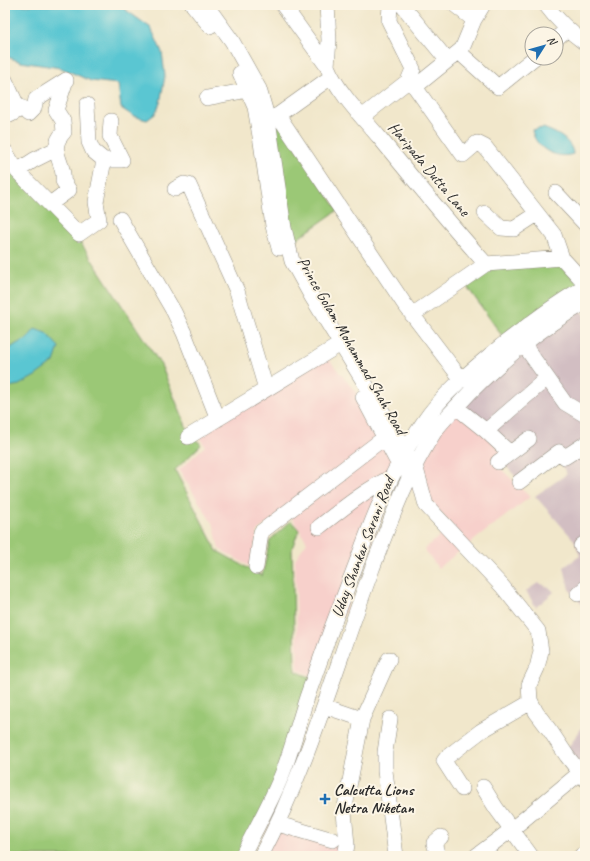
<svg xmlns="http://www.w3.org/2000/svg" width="590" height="861" viewBox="0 0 590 861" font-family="Caveat,sans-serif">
<rect width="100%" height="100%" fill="#fcf5e5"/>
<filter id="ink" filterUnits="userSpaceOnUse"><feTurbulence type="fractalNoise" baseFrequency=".025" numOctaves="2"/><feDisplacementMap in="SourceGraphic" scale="8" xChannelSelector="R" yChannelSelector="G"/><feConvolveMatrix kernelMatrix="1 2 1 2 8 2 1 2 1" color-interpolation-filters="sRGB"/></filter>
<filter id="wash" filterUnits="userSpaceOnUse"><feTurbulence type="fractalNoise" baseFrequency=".012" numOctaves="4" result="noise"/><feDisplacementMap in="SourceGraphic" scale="16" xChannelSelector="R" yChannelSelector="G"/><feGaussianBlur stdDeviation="0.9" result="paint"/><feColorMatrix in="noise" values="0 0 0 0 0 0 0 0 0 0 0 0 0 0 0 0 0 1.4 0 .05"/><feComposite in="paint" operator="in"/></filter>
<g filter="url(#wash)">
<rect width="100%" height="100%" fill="#f1e7cb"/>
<path fill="#f7d0cb" d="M 326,356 L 390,434 L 407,451 L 319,678 L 298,670 L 295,559 L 307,542 L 287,510 L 258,530 L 251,567 L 219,549 L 214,526 L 179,470 L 205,446 L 198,434 Z
M 453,405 L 507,452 L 494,462 L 530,497 L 438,568 L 424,549 L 452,526 L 433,504 L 401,482 L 413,451 Z
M 271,822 L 345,845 L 343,856 L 254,856 Z"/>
<path fill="#d2bec2" d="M 576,303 L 585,317 L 585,411 L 566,401 L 524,339 Z
M 519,343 L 585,416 L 585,605 L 583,606 L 569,589 L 564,567 L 580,556 L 574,540 L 535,496 L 567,474 L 554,452 L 517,478 L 503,463 L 513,455 L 459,401 Z
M 538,583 L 549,587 L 554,592 L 536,607 L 526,591 Z
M 583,726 L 585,728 L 585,773 L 568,748 Z"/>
<path fill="#9bc876" stroke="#637a50" d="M 277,119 L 338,210 L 280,251 L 272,236 Z
M 5,151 L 71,228 L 161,365 L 186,426 L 201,445 L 175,470 L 217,551 L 262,576 L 270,540 L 291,521 L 299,530 L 292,548 L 295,671 L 317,680 L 245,856 L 5,856 Z
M 561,261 L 585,288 L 505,340 L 461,278 L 481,269 Z"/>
<path fill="#5ac6d2" stroke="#42787e" d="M 5,5 L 119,5 L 151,28 L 162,52 L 165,76 L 160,103 L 155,114 L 147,120 L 133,116 L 121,108 L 118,84 L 91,81 L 61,68 L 21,62 L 5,56 Z
M 543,128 C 555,132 572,140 573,154 C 556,160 535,148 532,130 Z
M 35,329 L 46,333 L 59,347 L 54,362 L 35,376 L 19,385 L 8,387 L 5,381 L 5,353 L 9,349 L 18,343 L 27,339 Z"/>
</g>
<g filter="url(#ink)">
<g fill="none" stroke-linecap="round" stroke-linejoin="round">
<defs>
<path id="minor" d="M 193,5 L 210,26
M 206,5 L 232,41 L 259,89 L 268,120 L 284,228 L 292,261 L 312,297 L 415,465 L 426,505 L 502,586 L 538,631 L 541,651 L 537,668 L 529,685 L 530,700 L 536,712 L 551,732 L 567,756 L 585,779
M 283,5 L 327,66 C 337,91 362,117 379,137 C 414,180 449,223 486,264 L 562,258 L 585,283
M 402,5 L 447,60
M 455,5 L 474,20
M 546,5 C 557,20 570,32 585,43
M 556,39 L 567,29
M 459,52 L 498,87 L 534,58
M 327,66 L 329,40 L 327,5
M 240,73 L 255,107 L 261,142 L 273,226 L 279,248
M 5,80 L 19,110
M 408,81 L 415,87 L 463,155 L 477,143 L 485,147 L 554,235 L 562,258
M 415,87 L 462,49 L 474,20 L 483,5
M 207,98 L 248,90
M 5,109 L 10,115 L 23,108 L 28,114 L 34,108 L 36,99 L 66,80
M 278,115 L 405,305 L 462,380
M 362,117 L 408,81 L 413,69 L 389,21 L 390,5
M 268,120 L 278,115 L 331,77
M 5,151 L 17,171 L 79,234 L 99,220 L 96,202 L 104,160 L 93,151 L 89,142 L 87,105
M 104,160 L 122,160 L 110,136 L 111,121
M 17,171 L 34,160 L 56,149
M 175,189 L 184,184 L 189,185 L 237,291 L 266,389
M 556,193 L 585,224
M 50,204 L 69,190 L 63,181 C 66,162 46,151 64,132 L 63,121 L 56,110 L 66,80
M 485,213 L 501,228 L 514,229 L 537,214
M 120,219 L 174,312 L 184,333 L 218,419
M 412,315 L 486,264
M 524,345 L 565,403 L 585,415
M 363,397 L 401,469
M 456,407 L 486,431 L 510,453
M 486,431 L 547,378
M 188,437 L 334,348
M 498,462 L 529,439
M 519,482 L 559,452 L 565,457 L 585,444
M 319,527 C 342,509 365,490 392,477
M 581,546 L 585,543
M 256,567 L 261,532 L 384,438
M 578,594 L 585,588
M 324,706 L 362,719 L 344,812 L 347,845 L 345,856
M 362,719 L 389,659
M 390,719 L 385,752 L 385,771 L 396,856
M 483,787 L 496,808 L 531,856
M 462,789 L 444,761 L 447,757 L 481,731 L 531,702
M 278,824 L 333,840
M 242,856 C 256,828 273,799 284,769 C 293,746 299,721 307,697 C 323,651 340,605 358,559 C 375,512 394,465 423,423 C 443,393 473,369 501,346 C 528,325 555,304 585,287
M 261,856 C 309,765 336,665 372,569 C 390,522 407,474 435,431 C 442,421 451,413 459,404 C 492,368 542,326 585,303
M 438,856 L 434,843 L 441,837
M 476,856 L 511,830 L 581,772
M 581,856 L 585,853"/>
</defs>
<use href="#minor" stroke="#8e897b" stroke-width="16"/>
<use href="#minor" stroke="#fff" stroke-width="15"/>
</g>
</g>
<path fill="#1f6fb2" stroke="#fcf5e5" stroke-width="1.5" d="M323 793h4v4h4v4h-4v4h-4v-4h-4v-4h4z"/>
<g text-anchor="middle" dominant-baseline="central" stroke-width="4" stroke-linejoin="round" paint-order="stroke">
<g font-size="16" fill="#2b2b2b" stroke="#fcf5e5">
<text transform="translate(429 169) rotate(50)">Haripada Dutta Lane</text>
<text transform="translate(352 346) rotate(60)">Prince Golam Mohammad Shah Road</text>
<text transform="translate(363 547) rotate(-69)">Uday Shankar Sarani Road</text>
</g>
<g font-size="16" font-weight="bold" fill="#2b2b2b" stroke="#fcf5e5" text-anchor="start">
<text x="334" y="790">Calcutta Lions<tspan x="334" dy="18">Netra Niketan</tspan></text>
</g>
</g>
<rect width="590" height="861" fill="none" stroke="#fcf5e5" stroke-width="20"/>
<g transform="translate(544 46) rotate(53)"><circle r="19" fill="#fcf5e5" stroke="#a8a49b"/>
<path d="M0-3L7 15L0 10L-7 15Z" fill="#1f6fb2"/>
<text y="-6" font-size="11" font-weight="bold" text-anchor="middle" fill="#2b2b2b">N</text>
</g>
</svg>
